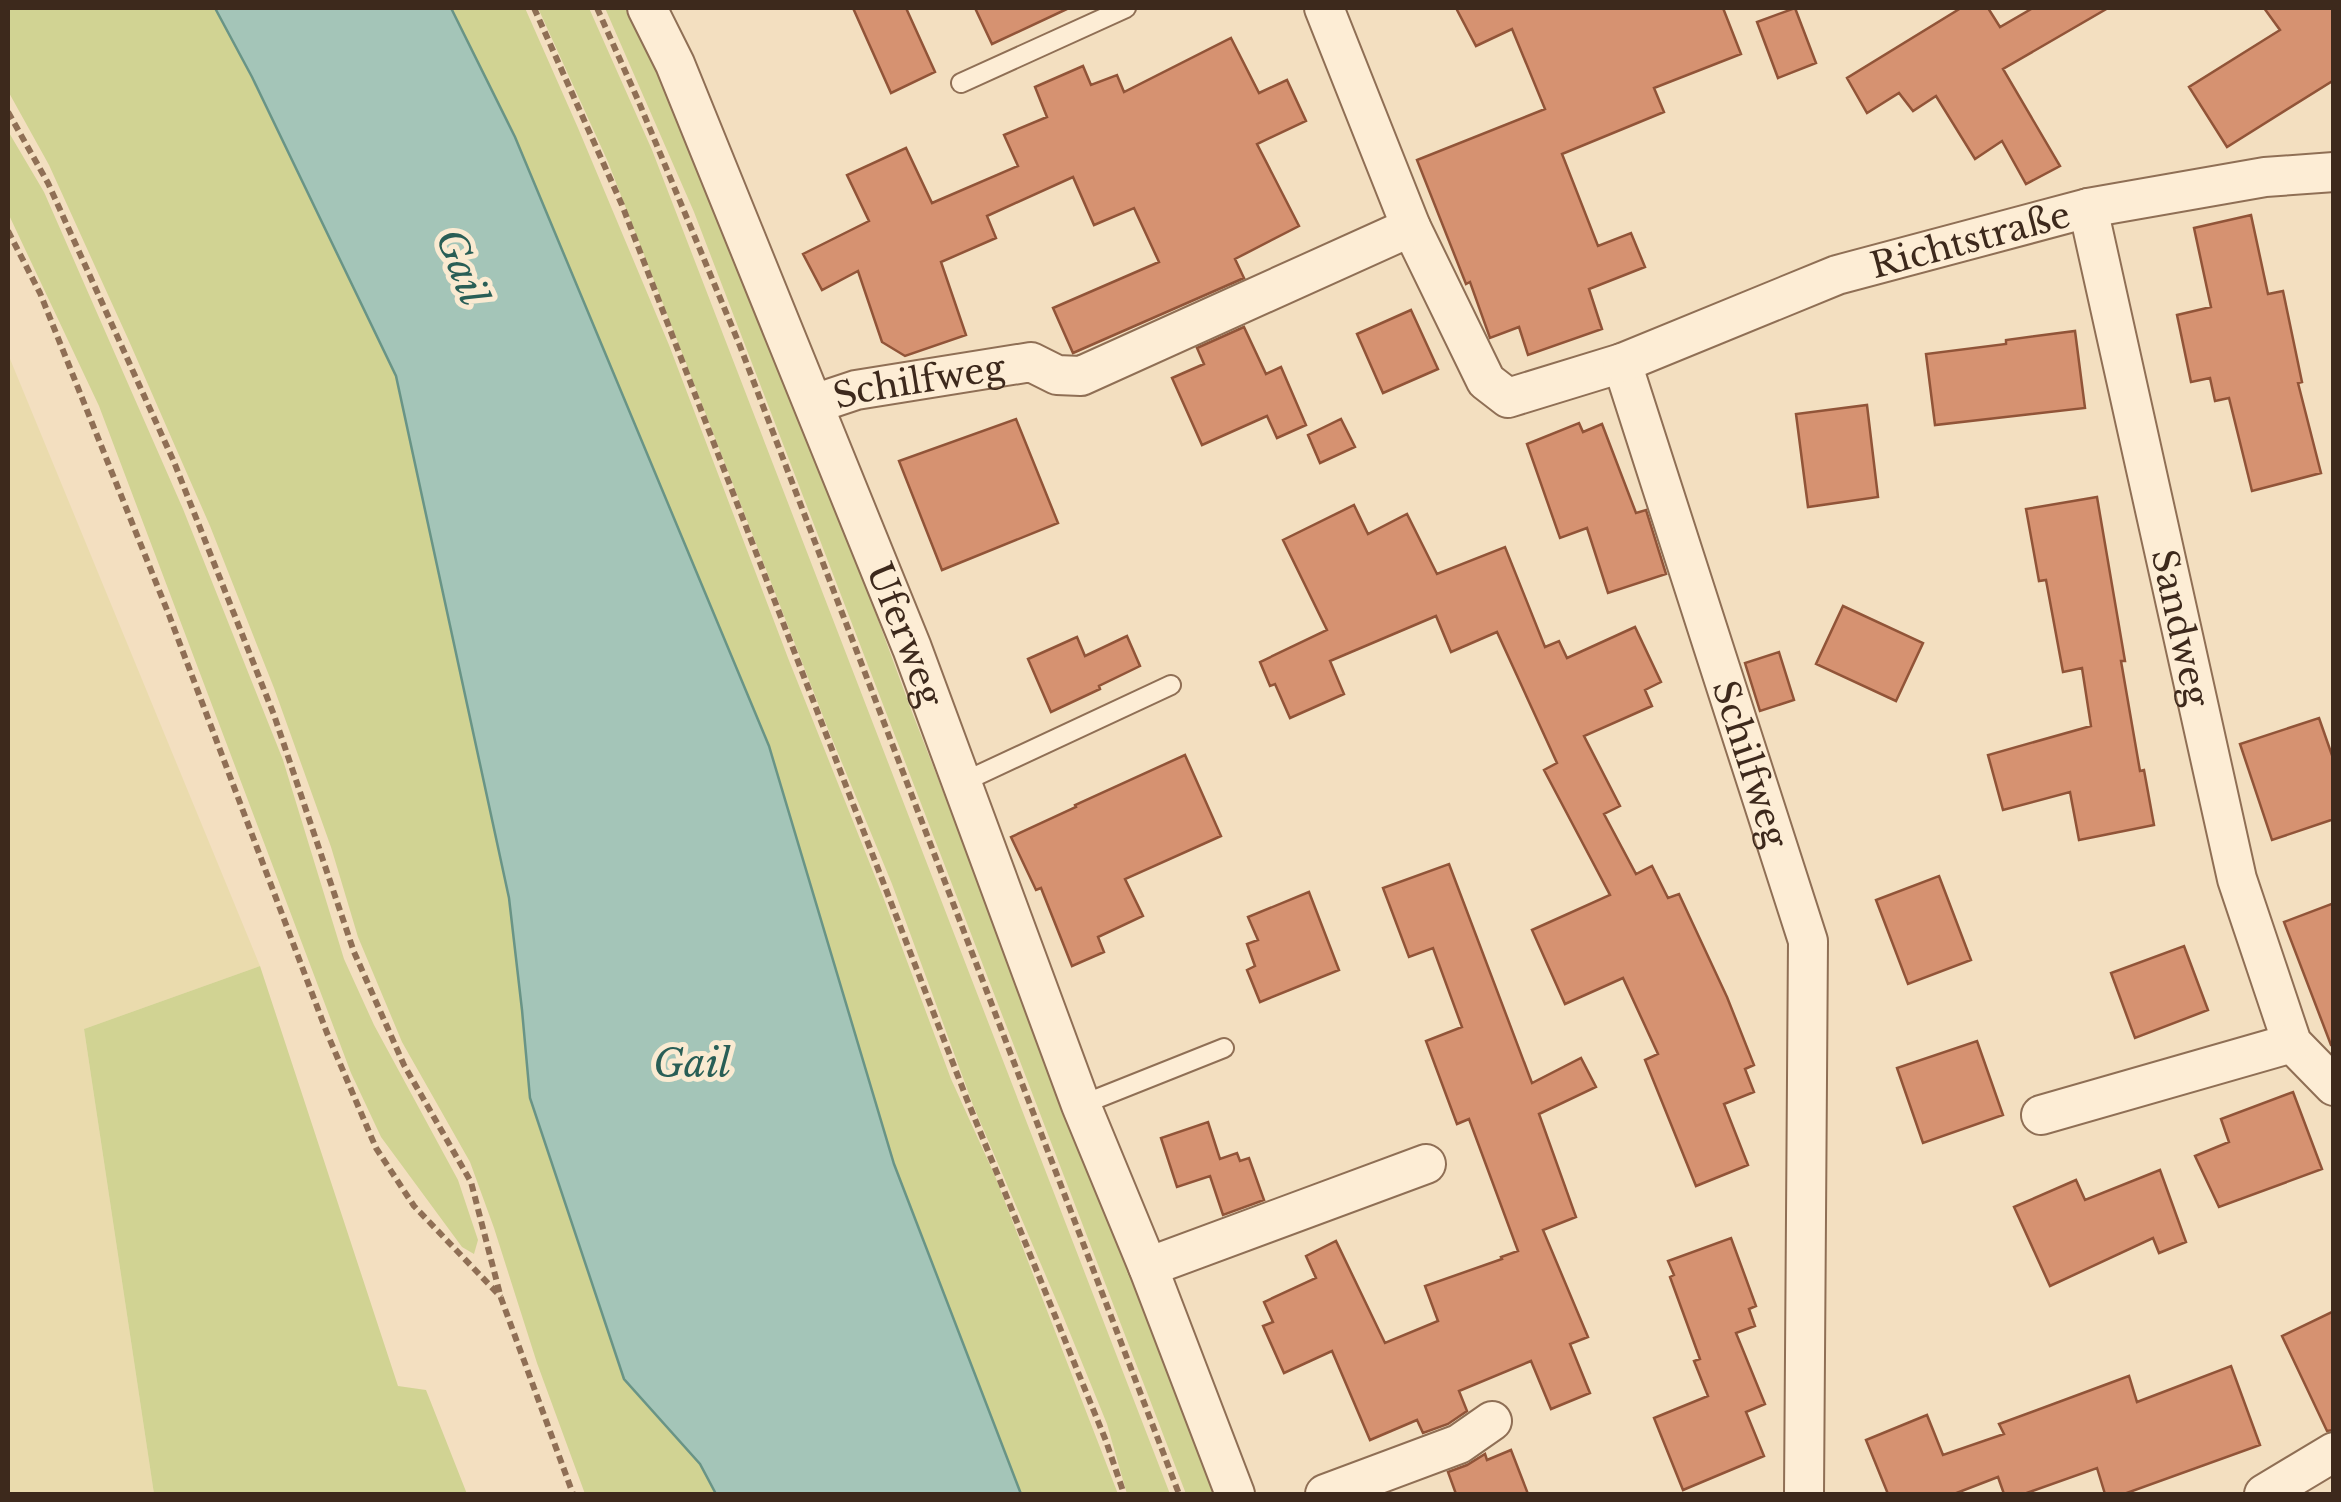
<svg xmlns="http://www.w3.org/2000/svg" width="2341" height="1502" viewBox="0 0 2341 1502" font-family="'Libre Baskerville',serif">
<rect width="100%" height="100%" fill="#f3dfc0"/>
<path fill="#eadbad" d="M 8,354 L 260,966 L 84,1029 L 154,1494 L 8,1494 Z"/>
<path fill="#d1d393" d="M 8,8 L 215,8 L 251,77 L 396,376 L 509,898 L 522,1010 L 530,1098 L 624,1379 L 700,1464 L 716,1494 L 585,1494 L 537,1363 L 494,1228 L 470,1162 L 402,1042 L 358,937 L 331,847 L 274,688 L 210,526 L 129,341 L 49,165 L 8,91 Z
M 451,8 L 525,8 L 578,128 L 669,345 L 788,658 L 882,894 L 951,1079 L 995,1176 L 1118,1494 L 1021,1494 L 894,1164 L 769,746 L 515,137 Z
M 538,8 L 589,8 L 652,150 L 1170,1494 L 1127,1494 L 1107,1424 L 1063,1316 L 973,1105 L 892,884 L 828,729 L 608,162 Z
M 605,8 L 634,8 L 799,405 L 912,712 L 1136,1287 L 1214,1494 L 1186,1494 L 694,212 Z
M 8,131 L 44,192 L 183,509 L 283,760 L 344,959 L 374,1025 L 458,1180 L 478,1240 L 474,1254 L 462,1247 L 381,1137 L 351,1073 L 99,406 L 8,213 Z
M 260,966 L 398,1386 L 426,1390 L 467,1494 L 154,1494 L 84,1029 Z"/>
<path fill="#a4c5b8" stroke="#699486" stroke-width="2.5" d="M 215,8 L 451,8 L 515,137 L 769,746 L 894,1164 L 1021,1494 L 716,1494 L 700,1464 L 624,1379 L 530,1098 L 522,1010 L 509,898 L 396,376 L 252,77 Z"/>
<path fill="#d69271" stroke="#915438" stroke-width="2.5" d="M 853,8 L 906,8 L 935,72 L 891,93 Z
M 975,8 L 1069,8 L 992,44 Z
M 1456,8 L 1723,8 L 1741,54 L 1654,88 L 1664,112 L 1562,154 L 1598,246 L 1631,233 L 1645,267 L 1589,289 L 1602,329 L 1528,355 L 1519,327 L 1490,338 L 1470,282 L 1466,284 L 1417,160 L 1545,109 L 1512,29 L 1476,46 Z
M 1795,8 L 1816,63 L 1778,78 L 1757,22 Z
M 1961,8 L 1988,8 L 2000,27 L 2033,8 L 2108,8 L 2003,69 L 2060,166 L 2026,184 L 2002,141 L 1975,159 L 1936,96 L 1913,111 L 1899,93 L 1867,113 L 1847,78 Z
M 2264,8 L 2334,8 L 2334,80 L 2227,147 L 2189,87 L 2280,30 Z
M 1231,38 L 1259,93 L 1287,80 L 1306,121 L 1257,144 L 1299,226 L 1235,259 L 1244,278 L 1073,353 L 1053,308 L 1159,262 L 1134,208 L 1094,225 L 1073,177 L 987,216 L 996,238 L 941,262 L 966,335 L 905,356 L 882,342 L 858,271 L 822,290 L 803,254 L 869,221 L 847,175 L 906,148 L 932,203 L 1018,166 L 1004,135 L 1047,117 L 1035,87 L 1083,66 L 1091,85 L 1117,75 L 1124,92 Z
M 2251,215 L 2268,294 L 2283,291 L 2302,382 L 2298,383 L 2321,473 L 2252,491 L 2229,398 L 2215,401 L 2210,378 L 2191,382 L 2177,315 L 2211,307 L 2194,228 Z
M 1411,310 L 1438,369 L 1383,393 L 1357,334 Z
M 1244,327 L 1266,374 L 1281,367 L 1306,425 L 1277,438 L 1267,416 L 1202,445 L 1172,378 L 1204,364 L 1197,348 Z
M 2075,331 L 2085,408 L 1935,425 L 1926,354 L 2006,344 L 2006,340 Z
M 1867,405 L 1878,497 L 1808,507 L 1796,414 Z
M 1016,419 L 1058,523 L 942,570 L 899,461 Z
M 1341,419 L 1355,447 L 1320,463 L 1308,435 Z
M 1579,423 L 1583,432 L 1602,424 L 1636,513 L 1646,510 L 1666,574 L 1608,593 L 1587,528 L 1560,538 L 1527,444 Z
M 2097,497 L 2125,661 L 2121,661 L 2140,771 L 2144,770 L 2154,825 L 2079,840 L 2070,792 L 2003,810 L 1988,755 L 2091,726 L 2082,668 L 2063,672 L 2046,580 L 2039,581 L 2026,509 Z
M 1354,505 L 1368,534 L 1407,514 L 1437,574 L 1505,547 L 1545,647 L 1559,641 L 1567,658 L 1635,627 L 1661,682 L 1645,690 L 1652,706 L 1584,736 L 1620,806 L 1604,814 L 1636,874 L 1652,866 L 1668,898 L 1679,894 L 1727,997 L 1754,1065 L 1745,1069 L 1754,1092 L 1724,1104 L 1748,1165 L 1696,1186 L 1645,1060 L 1658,1054 L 1623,978 L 1565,1004 L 1532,930 L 1610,895 L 1544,770 L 1557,763 L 1497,632 L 1451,652 L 1436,616 L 1330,661 L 1344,694 L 1290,718 L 1275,684 L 1270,686 L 1260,662 L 1327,630 L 1283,540 Z
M 1843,606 L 1923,643 L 1896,701 L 1816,664 Z
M 1127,636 L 1140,666 L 1099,686 L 1100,689 L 1051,712 L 1028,659 L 1077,637 L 1085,656 Z
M 1779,652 L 1794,700 L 1760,711 L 1745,663 Z
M 2319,718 L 2334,761 L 2334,819 L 2272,840 L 2240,744 Z
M 1185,755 L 1221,836 L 1125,879 L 1143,916 L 1098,937 L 1104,952 L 1072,966 L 1041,888 L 1036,890 L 1011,837 L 1076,807 L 1075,805 Z
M 1449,864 L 1532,1083 L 1581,1058 L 1596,1087 L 1539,1114 L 1576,1217 L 1543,1230 L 1588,1337 L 1570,1344 L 1590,1393 L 1551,1409 L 1531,1361 L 1459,1391 L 1467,1411 L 1448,1424 L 1423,1433 L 1417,1420 L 1370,1440 L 1332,1351 L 1284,1373 L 1263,1326 L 1273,1322 L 1264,1302 L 1316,1278 L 1306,1256 L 1336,1241 L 1385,1343 L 1438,1321 L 1425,1286 L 1502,1259 L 1501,1257 L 1518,1251 L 1469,1119 L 1457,1124 L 1426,1041 L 1462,1027 L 1433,948 L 1409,957 L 1383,888 Z
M 1939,876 L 1971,960 L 1908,984 L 1876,900 Z
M 1309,892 L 1339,970 L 1260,1002 L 1247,970 L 1255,966 L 1247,944 L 1258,940 L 1248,917 Z
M 2334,903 L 2334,1045 L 2331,1045 L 2284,922 Z
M 2184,946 L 2208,1010 L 2135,1038 L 2111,973 Z
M 1977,1041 L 2003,1115 L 1923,1143 L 1897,1068 Z
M 2293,1092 L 2322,1169 L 2219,1207 L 2195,1156 L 2229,1142 L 2221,1119 Z
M 1208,1122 L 1220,1159 L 1237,1153 L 1240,1161 L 1249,1158 L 1264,1200 L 1223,1215 L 1210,1176 L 1177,1187 L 1161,1138 Z
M 2160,1170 L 2186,1242 L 2159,1253 L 2153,1238 L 2050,1286 L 2014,1207 L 2076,1180 L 2085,1200 Z
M 1731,1238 L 1756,1306 L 1749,1309 L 1755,1326 L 1736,1333 L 1765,1404 L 1746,1412 L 1764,1456 L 1683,1490 L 1654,1418 L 1708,1396 L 1694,1361 L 1700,1359 L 1670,1277 L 1674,1275 L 1668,1261 Z
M 2334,1311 L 2334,1430 L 2327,1431 L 2282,1336 Z
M 2231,1366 L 2260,1445 L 2124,1494 L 2105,1494 L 2097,1468 L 2024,1494 L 2004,1494 L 1998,1477 L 1954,1494 L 1888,1494 L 1866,1440 L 1927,1415 L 1943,1455 L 2004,1434 L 1999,1424 L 2129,1376 L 2137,1402 Z
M 1511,1450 L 1528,1494 L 1456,1494 L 1448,1472 L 1467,1465 L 1485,1454 L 1487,1460 Z"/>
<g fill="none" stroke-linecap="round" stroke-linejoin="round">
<defs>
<path id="lane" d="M 961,83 L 1126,8
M 961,783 L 1171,685
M 1081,1105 L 1224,1048"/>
<g id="street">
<path id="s1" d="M 647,8 L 675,64 L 912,648 L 1081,1105 L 1148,1267 L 1235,1494"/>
<path id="s2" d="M 1324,8 L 1411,227 L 1486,381 L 1508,398 L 1622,363 L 1808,941 L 1804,1494"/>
<path id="s3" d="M 2088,208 L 2237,879 L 2292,1043 L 2334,1086"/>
<path id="s4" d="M 1622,363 L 1837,275 L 2088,208 L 2265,177 L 2334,172"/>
<path id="s5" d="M 814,404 L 856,390 L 1031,362 L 1057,375 L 1081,376 L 1411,227"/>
<path d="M 2041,1115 L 2292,1043"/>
<path d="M 1148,1267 L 1426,1164"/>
<path d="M 1325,1494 L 1459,1444 L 1492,1421"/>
<path d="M 2264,1494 L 2334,1452"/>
</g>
</defs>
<use href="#lane" stroke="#8f6f55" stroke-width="22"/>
<use href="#street" stroke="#8f6f55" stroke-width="42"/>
<path stroke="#8f6f55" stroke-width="6" stroke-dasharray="8 5" stroke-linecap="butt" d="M 534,8 L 622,205 L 966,1097 L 1106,1441 L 1124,1494
M 597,8 L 638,100 L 740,346 L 1179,1494
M 8,112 L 48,183 L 174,462 L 274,715 L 354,952 L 404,1065 L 471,1182 L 501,1298 L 573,1494
M 8,231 L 40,293 L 169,615 L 327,1033 L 376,1148 L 414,1206 L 501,1297"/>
<use href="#lane" stroke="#fdedd5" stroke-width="18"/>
<use href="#street" stroke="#fdedd5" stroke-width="38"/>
</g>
<g text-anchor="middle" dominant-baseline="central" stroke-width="10" stroke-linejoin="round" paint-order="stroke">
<g font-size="35" fill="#3d291c" stroke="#faead1">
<text stroke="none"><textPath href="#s4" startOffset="370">Richtstraße</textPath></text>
<text stroke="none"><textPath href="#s5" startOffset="108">Schilfweg</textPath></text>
<text stroke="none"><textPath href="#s3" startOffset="430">Sandweg</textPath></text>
<text stroke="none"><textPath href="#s1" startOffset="678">Uferweg</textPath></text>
<text stroke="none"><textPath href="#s2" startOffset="975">Schilfweg</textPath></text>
</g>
<g font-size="38" font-style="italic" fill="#295e56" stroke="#faead1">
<text transform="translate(462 267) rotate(69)">Gail</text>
<text x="692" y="1063">Gail</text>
</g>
</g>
<rect width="2341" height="1502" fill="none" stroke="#3d291c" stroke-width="20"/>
</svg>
